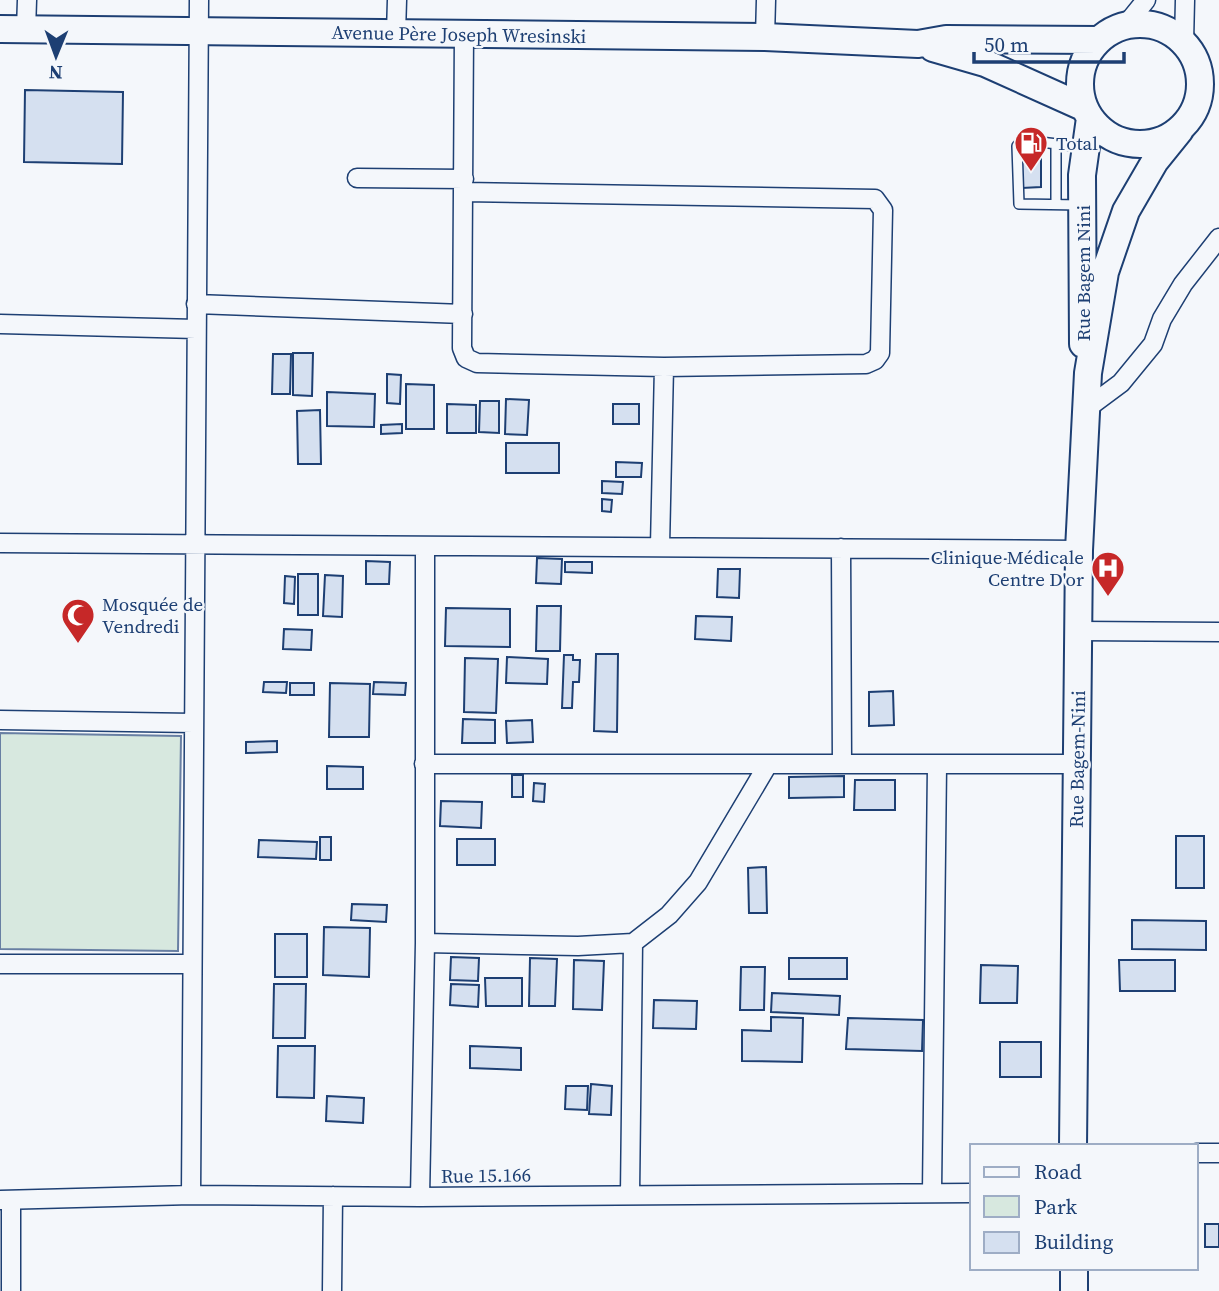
<svg xmlns="http://www.w3.org/2000/svg" width="1219" height="1291" viewBox="0 0 1219 1291" font-family="'Source Serif 4',serif">
<rect width="100%" height="100%" fill="#f4f7fb"/>
<path fill="#d7e8df" stroke="#687fa3" stroke-width="2" d="M 0,733 L 181,736 L 178,951 L 0,949 Z"/>
<path fill="#d5e0f0" stroke="#1d3f73" stroke-width="2" d="M 25,90 L 123,92 L 122,164 L 24,162 Z
M 1022,157 L 1041,157 L 1041,187 L 1022,188 Z
M 293,353 L 313,353 L 312,396 L 293,395 Z
M 273,354 L 291,354 L 290,394 L 272,394 Z
M 387,374 L 401,375 L 400,404 L 387,403 Z
M 406,384 L 434,385 L 434,429 L 406,429 Z
M 327,392 L 375,394 L 374,427 L 327,426 Z
M 506,399 L 529,400 L 527,435 L 505,434 Z
M 480,401 L 499,401 L 499,433 L 479,432 Z
M 447,404 L 476,405 L 476,433 L 447,433 Z
M 613,404 L 639,404 L 639,424 L 613,424 Z
M 320,410 L 321,464 L 298,464 L 297,411 Z
M 402,424 L 402,433 L 381,434 L 381,425 Z
M 506,443 L 559,443 L 559,473 L 506,473 Z
M 616,462 L 642,463 L 641,477 L 616,477 Z
M 602,481 L 623,482 L 622,494 L 602,493 Z
M 602,499 L 612,500 L 611,512 L 602,511 Z
M 537,558 L 562,559 L 561,584 L 536,583 Z
M 366,561 L 390,562 L 389,584 L 366,584 Z
M 565,562 L 592,562 L 592,573 L 565,572 Z
M 718,569 L 740,569 L 739,598 L 717,597 Z
M 298,574 L 318,574 L 318,615 L 298,615 Z
M 325,575 L 343,576 L 342,617 L 323,616 Z
M 285,576 L 295,577 L 294,604 L 284,603 Z
M 537,606 L 561,606 L 560,651 L 536,651 Z
M 446,608 L 510,609 L 510,647 L 445,646 Z
M 696,616 L 732,617 L 731,641 L 695,639 Z
M 284,629 L 312,630 L 311,650 L 283,649 Z
M 596,654 L 618,654 L 617,732 L 594,731 Z
M 564,655 L 573,655 L 573,660 L 580,660 L 579,682 L 573,682 L 572,708 L 562,708 Z
M 507,657 L 548,659 L 547,684 L 506,683 Z
M 465,658 L 498,659 L 496,713 L 464,712 Z
M 264,682 L 287,682 L 286,693 L 263,692 Z
M 374,682 L 406,683 L 405,695 L 373,694 Z
M 290,683 L 314,683 L 314,695 L 290,695 Z
M 330,683 L 370,684 L 369,737 L 329,737 Z
M 893,691 L 894,725 L 869,726 L 869,692 Z
M 463,719 L 495,720 L 495,743 L 462,743 Z
M 532,720 L 533,742 L 507,743 L 506,721 Z
M 277,741 L 277,752 L 246,753 L 246,742 Z
M 327,766 L 363,767 L 363,789 L 327,789 Z
M 512,775 L 523,775 L 523,797 L 512,797 Z
M 844,776 L 844,797 L 789,798 L 789,777 Z
M 855,780 L 895,780 L 895,810 L 854,810 Z
M 534,783 L 545,784 L 544,802 L 533,801 Z
M 441,801 L 482,802 L 481,828 L 440,826 Z
M 1176,836 L 1204,836 L 1204,888 L 1176,888 Z
M 320,837 L 331,837 L 331,860 L 320,860 Z
M 457,839 L 495,839 L 495,865 L 457,865 Z
M 259,840 L 317,842 L 316,859 L 258,857 Z
M 766,867 L 767,913 L 749,913 L 748,868 Z
M 352,904 L 387,905 L 386,922 L 351,920 Z
M 1132,920 L 1206,921 L 1206,950 L 1132,949 Z
M 324,927 L 370,928 L 369,977 L 323,975 Z
M 275,934 L 307,934 L 307,977 L 275,977 Z
M 451,957 L 479,958 L 478,981 L 450,980 Z
M 530,958 L 557,959 L 555,1006 L 529,1006 Z
M 789,958 L 847,958 L 847,979 L 789,979 Z
M 574,960 L 604,961 L 602,1010 L 573,1009 Z
M 1119,960 L 1175,960 L 1175,991 L 1120,991 Z
M 981,965 L 1018,966 L 1017,1003 L 980,1003 Z
M 741,967 L 765,967 L 764,1010 L 740,1010 Z
M 485,978 L 522,978 L 522,1006 L 486,1006 Z
M 274,984 L 306,984 L 305,1038 L 273,1038 Z
M 451,984 L 479,985 L 478,1007 L 450,1005 Z
M 772,993 L 840,996 L 839,1015 L 771,1012 Z
M 654,1000 L 697,1001 L 696,1029 L 653,1028 Z
M 771,1017 L 803,1018 L 802,1062 L 742,1061 L 742,1030 L 771,1031 Z
M 848,1018 L 923,1020 L 922,1051 L 846,1049 Z
M 1000,1042 L 1041,1042 L 1041,1077 L 1000,1077 Z
M 278,1046 L 315,1046 L 314,1098 L 277,1097 Z
M 470,1046 L 521,1048 L 521,1070 L 470,1068 Z
M 591,1084 L 612,1086 L 611,1115 L 589,1114 Z
M 566,1086 L 588,1086 L 587,1110 L 565,1109 Z
M 327,1096 L 364,1098 L 363,1123 L 326,1121 Z
M 1205,1224 L 1219,1224 L 1219,1247 L 1205,1247 Z"/>
<g fill="none" stroke-linecap="round" stroke-linejoin="round">
<defs>
<path id="lane" d="M 1056,204 L 1056,144
M 1081,205 L 1019,204 L 1017,146 L 1023,140 L 1083,147"/>
<path id="street" d="M 1125,26 L 1146,0
M 26,30 L 27,0
M 396,33 L 397,0
M 765,37 L 766,0
M 1184,42 L 1185,0
M 357,178 L 464,179
M 464,192 L 875,199 L 883,210 L 880,353 L 875,360 L 866,364 L 664,367 L 477,363 L 466,358 L 462,348 L 464,33
M 196,304 L 463,314
M 0,324 L 196,329
M 1086,409 L 1121,383 L 1153,344 L 1162,319 L 1183,284 L 1219,238
M 0,543 L 1079,550
M 660,546 L 664,367
M 841,548 L 842,764
M 1079,631 L 1219,632
M 0,720 L 193,723
M 424,764 L 1078,764
M 425,943 L 578,946 L 633,943 L 669,915 L 698,882 L 767,766
M 0,964 L 192,964
M 1196,1153 L 1219,1153
M 932,1192 L 937,766
M 630,1194 L 633,943
M 191,1195 L 199,0
M 420,1197 L 425,943 L 425,546
M 0,1200 L 191,1195 L 420,1197 L 972,1193
M 11,1201 L 11,1291
M 332,1291 L 333,1196"/>
<path id="secondary" d="M1080 84a60 60 0 1 1 120 0a60 60 0 1 1-120 0Z
M 0,29 L 765,37 L 918,44 L 946,39 L 1099,40
M 933,48 L 985,63 L 1085,108
M 1083,344 L 1082,175 L 1090,118
M 1073,1146 L 1079,550 L 1088,373 L 1105,272 L 1126,211 L 1155,161 L 1180,130
M 1074,1291 L 1074,1268"/>
</defs>
<use href="#lane" stroke="#1d3f73" stroke-width="12"/>
<use href="#street" stroke="#1d3f73" stroke-width="21"/>
<use href="#secondary" stroke="#1d3f73" stroke-width="30"/>
<use href="#lane" stroke="#f4f7fb" stroke-width="9"/>
<use href="#street" stroke="#f4f7fb" stroke-width="18"/>
<use href="#secondary" stroke="#f4f7fb" stroke-width="26"/>
</g>
<defs>
<symbol id="fuel-pin" viewBox="-11 -11 22 30"><path d="M0 17L-7.5 6A9.5 9.5 0 1 1 7.5 6Z" fill="#c62828" stroke="#f4f7fb"/><path d="M-5.5-6h7V0h2V4h1.3V-2.5L3-4.5l.8-.8L6-3V5H2.5V1h-1V6h-7ZM-4.2-4.7v3.2H.2V-4.7Z" fill="#fff"/></symbol>
<symbol id="hospital-pin" viewBox="-11 -11 22 30"><path d="M0 17L-7.5 6A9.5 9.5 0 1 1 7.5 6Z" fill="#c62828" stroke="#f4f7fb"/><path d="M-5-5h3v3.5h4V-5h3V5h-3V1.5h-4V5h-3Z" fill="#fff"/></symbol>
<symbol id="mosque-pin" viewBox="-11 -11 22 30"><path d="M0 17L-7.5 6A9.5 9.5 0 1 1 7.5 6Z" fill="#c62828" stroke="#f4f7fb"/><path d="M3.5-4.9A6 6 0 1 0 3.5 4.9A5 5 0 1 1 3.5-4.9Z" fill="#fff"/></symbol>
</defs>
<g fill-rule="evenodd">
<use href="#fuel-pin" x="1012" y="124" width="38" height="52"/>
<use href="#hospital-pin" x="1089" y="549" width="38" height="52"/>
<use href="#mosque-pin" x="59" y="596" width="38" height="52"/>
</g>
<g text-anchor="middle" dominant-baseline="central" stroke-width="5" stroke-linejoin="round" paint-order="stroke">
<g font-size="19" fill="#1d3f73" stroke="#f4f7fb">
<text transform="translate(459 34) rotate(1)">Avenue Père Joseph Wresinski</text>
<text transform="translate(1083 273) rotate(-90)">Rue Bagem Nini</text>
<text transform="translate(1077 759) rotate(-89)">Rue Bagem-Nini</text>
<text transform="translate(486 1175) rotate(-1)">Rue 15.166</text>
</g>
<g font-size="19" fill="#1d3f73" stroke="#f4f7fb" text-anchor="start">
<text x="1056" y="143">Total</text>
<text x="1084" y="557" text-anchor="end">Clinique Médicale<tspan x="1084" dy="22">Centre D'or</tspan></text>
<text x="102" y="604">Mosquée de<tspan x="102" dy="22">Vendredi</tspan></text>
</g>
</g>
<rect x="970" y="1144" width="228" height="126" fill="#f4f7fb" stroke="#9eadc5" stroke-width="2"/>
<rect x="984" y="1167" width="35" height="10" fill="#f4f7fb" stroke="#9eadc5" stroke-width="2"/>
<text x="1034" y="1179" font-size="21" fill="#1d3f73">Road</text>
<rect x="984" y="1196" width="35" height="21" fill="#d7e8df" stroke="#9eadc5" stroke-width="2"/>
<text x="1034" y="1214" font-size="21" fill="#1d3f73">Park</text>
<rect x="984" y="1232" width="35" height="21" fill="#d5e0f0" stroke="#9eadc5" stroke-width="2"/>
<text x="1034" y="1249" font-size="21" fill="#1d3f73">Building</text>
<g transform="translate(56 56) rotate(181)" stroke="#f4f7fb" stroke-width="5" paint-order="stroke">
<path d="M0-5L12 26L0 18L-12 26Z" fill="#1d3f73"/>
<text y="-10" font-size="19" font-weight="bold" text-anchor="middle" fill="#1d3f73">N</text>
</g>
<path d="M974 52v10h150v-10" fill="none" stroke="#1d3f73" stroke-width="3.5"/>
<text x="984" y="52" font-size="21" fill="#1d3f73" stroke="#f4f7fb" stroke-width="5" paint-order="stroke">50 m</text>
</svg>
